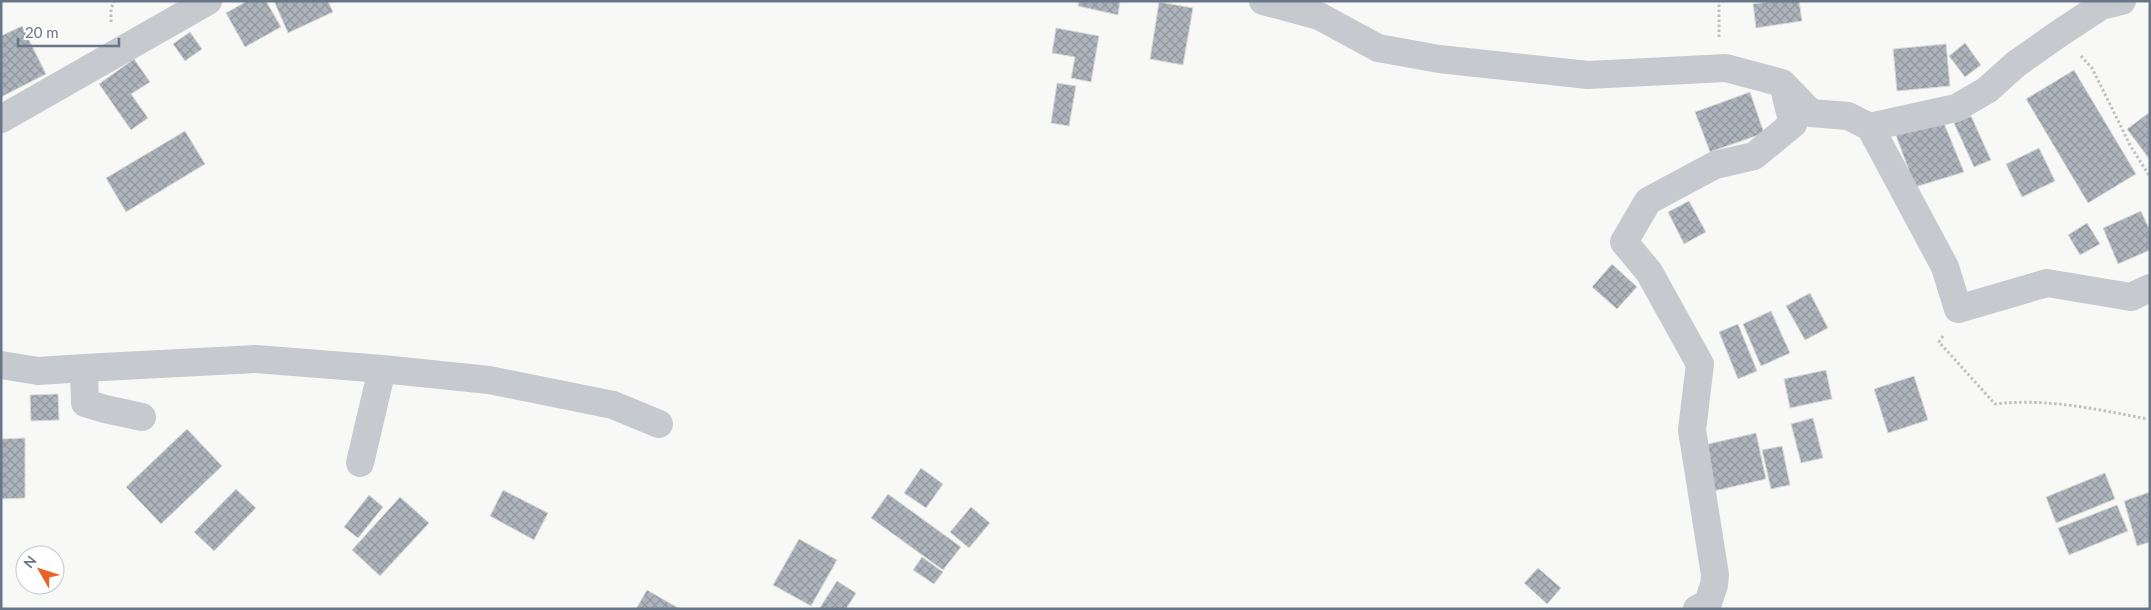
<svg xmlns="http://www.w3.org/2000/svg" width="2151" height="610" viewBox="0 0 2151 610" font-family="Lato,sans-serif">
<defs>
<pattern id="building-cross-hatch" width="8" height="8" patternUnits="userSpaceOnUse" patternTransform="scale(1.25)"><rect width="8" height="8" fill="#adb4bb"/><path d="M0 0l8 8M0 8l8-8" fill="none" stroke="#91979e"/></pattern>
</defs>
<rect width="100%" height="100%" fill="#f8f8f6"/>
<path fill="url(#building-cross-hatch)" stroke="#dadad8" d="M 247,1 L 266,1 L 281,27 L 245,47 L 226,13 Z
M 274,1 L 328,1 L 333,12 L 288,33 Z
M 1079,1 L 1120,1 L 1118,15 L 1078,6 Z
M 1773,1 L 1799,1 L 1802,21 L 1756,28 L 1753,4 Z
M 1159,2 L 1193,8 L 1183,65 L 1150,59 Z
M 22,26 L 46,74 L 1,97 L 1,36 Z
M 1056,28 L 1099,36 L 1091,82 L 1071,78 L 1075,57 L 1052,53 Z
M 190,32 L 202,49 L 185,61 L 173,44 Z
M 1965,43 L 1981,65 L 1965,77 L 1949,56 Z
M 1946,44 L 1950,86 L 1897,91 L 1893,49 Z
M 134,59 L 150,82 L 131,94 L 148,118 L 131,130 L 99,84 Z
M 2074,70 L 2136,174 L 2088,203 L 2026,99 Z
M 1057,83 L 1076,86 L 1069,126 L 1051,123 Z
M 1750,92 L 1764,133 L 1710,152 L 1695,112 Z
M 2150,112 L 2150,160 L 2127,129 Z
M 1941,116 L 1964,172 L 1915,187 L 1893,127 Z
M 1971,116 L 1991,160 L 1974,167 L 1954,123 Z
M 185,131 L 205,164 L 126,212 L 106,178 Z
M 2039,148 L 2055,181 L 2022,197 L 2006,164 Z
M 1689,201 L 1706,232 L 1684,244 L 1668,212 Z
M 2141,211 L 2150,231 L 2150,250 L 2118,264 L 2103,228 Z
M 2087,223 L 2100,244 L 2080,255 L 2068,235 Z
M 1612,264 L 1637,287 L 1617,309 L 1592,287 Z
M 1810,293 L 1828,328 L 1805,340 L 1786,306 Z
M 1771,311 L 1790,353 L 1761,366 L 1743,324 Z
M 1738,324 L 1757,371 L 1738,379 L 1719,332 Z
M 1826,370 L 1832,399 L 1790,408 L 1784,379 Z
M 1914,376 L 1928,420 L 1888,433 L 1874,389 Z
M 58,394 L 59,420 L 31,421 L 30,395 Z
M 1813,418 L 1823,458 L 1801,463 L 1791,424 Z
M 187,429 L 222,466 L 161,524 L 126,487 Z
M 1756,433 L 1766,479 L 1714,491 L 1704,445 Z
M 25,438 L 25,498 L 1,499 L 1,439 Z
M 1782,446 L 1790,485 L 1771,489 L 1762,450 Z
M 921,468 L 943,484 L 926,508 L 904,493 Z
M 2105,473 L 2115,499 L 2056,523 L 2046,497 Z
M 236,489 L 256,508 L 214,551 L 194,532 Z
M 503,490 L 548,513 L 534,540 L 490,516 Z
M 2150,492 L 2150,542 L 2137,546 L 2124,501 Z
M 888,494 L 961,547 L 943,570 L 871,518 Z
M 369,495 L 383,507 L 358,538 L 344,527 Z
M 400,497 L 429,523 L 380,576 L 352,550 Z
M 2117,505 L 2128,531 L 2069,555 L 2058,528 Z
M 971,507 L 990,523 L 969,548 L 950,532 Z
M 799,539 L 837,560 L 811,606 L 773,585 Z
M 922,557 L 943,572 L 934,584 L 913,570 Z
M 1538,568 L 1561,588 L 1547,604 L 1524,583 Z
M 837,581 L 856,593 L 846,609 L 819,609 Z
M 647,590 L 680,609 L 636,609 Z"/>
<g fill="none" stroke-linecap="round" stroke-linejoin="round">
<path stroke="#bec0c3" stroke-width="3" stroke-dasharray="2.5 2.5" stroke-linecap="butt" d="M 111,22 L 111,9 L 114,1
M 1719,37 L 1719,1
M 2081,56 L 2092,68 L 2130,145 L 2150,177
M 1943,336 L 1939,342 L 1995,404 C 2047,398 2096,409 2147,419"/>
<path stroke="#c6c9cd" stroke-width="28" d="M 1263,1 L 1319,16 L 1378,48 L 1439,59 L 1588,75 L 1726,68 L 1782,83 L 1811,113 L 1848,116 L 1870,127 L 1956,108 L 1987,90 L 2016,64 L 2060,33 L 2101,6 L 2122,1
M 1,119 L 208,1
M 1870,127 L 1945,267 L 1958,309 L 2047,283 L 2131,297 L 2150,288
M 1,365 L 38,371 L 84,368 L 85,403 L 105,409 L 142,417
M 84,368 L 256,359 L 382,369 L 489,380 L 613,405 L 659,424
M 360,463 L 382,369
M 1697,609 L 1708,603 L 1714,585 L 1715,575 L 1692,430 L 1700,364 L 1649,272 L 1624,242 L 1648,201 L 1715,165 L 1754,156 L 1793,124 L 1783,84"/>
</g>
<rect width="2151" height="610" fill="none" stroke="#677688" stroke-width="5"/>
<g transform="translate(40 570) rotate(309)"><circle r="24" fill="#ffffff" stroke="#c2c8cf"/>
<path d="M0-4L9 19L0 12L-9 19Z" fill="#e86326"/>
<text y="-8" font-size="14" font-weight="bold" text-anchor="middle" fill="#677688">N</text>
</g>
<path d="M18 38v8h101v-8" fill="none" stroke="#677688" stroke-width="2.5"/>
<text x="25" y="38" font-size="15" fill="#677688" stroke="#ffffff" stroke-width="4" paint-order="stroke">20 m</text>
</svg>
